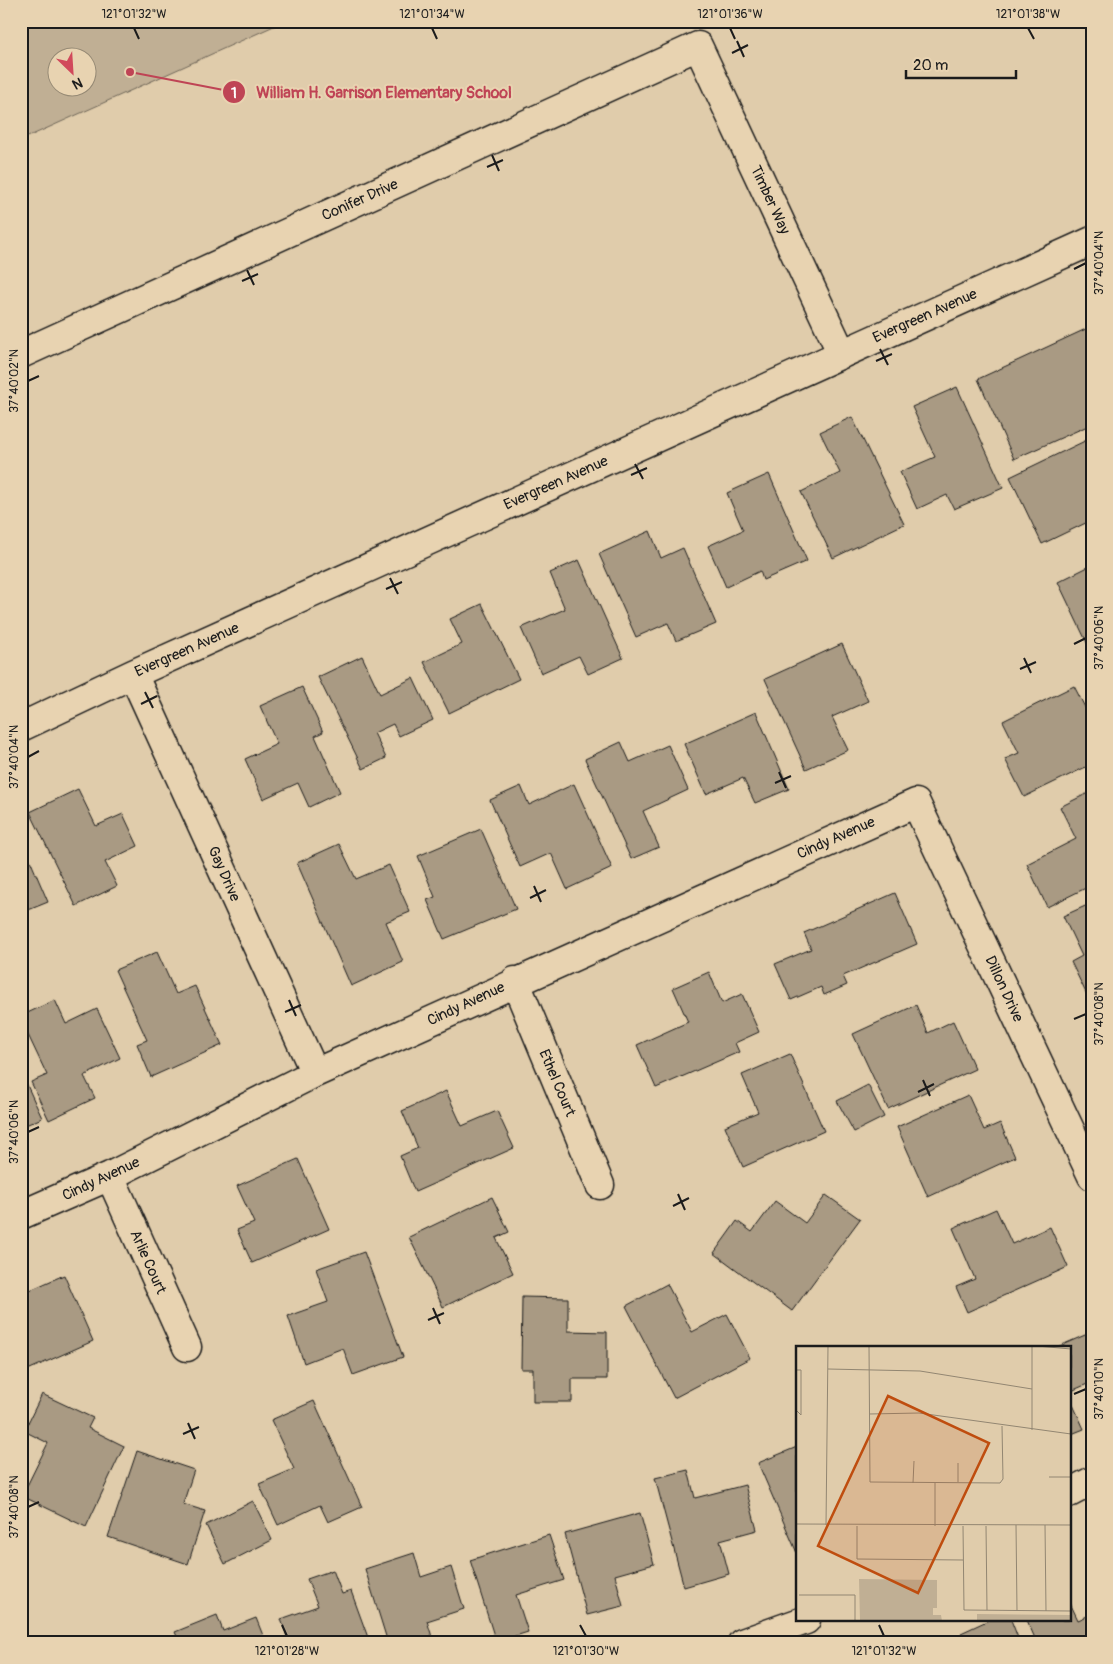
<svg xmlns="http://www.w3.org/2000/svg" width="1113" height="1664" viewBox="0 0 1113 1664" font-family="Pangolin,sans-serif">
<rect width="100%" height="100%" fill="#e0ccab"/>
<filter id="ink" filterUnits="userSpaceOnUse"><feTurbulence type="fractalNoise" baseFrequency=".02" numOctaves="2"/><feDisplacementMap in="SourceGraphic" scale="10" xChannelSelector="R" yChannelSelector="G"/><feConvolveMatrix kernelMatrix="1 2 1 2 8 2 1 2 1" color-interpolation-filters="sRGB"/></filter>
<g filter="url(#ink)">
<path fill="#c0af94" stroke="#6e6658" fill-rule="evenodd" d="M 21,21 L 285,21 L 21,140 ZM 58,58 L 88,58 L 88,88 L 58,88 Z"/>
<path fill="#a99a83" stroke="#1c1c1c" d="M 1088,328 L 1092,337 L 1092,424 L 1014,459 L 978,379 Z
M 957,387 L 1003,488 L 954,509 L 947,495 L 917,509 L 900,472 L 935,457 L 912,407 Z
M 852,417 L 904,524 L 833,558 L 801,492 L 840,473 L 820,432 Z
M 1091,438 L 1092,520 L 1042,544 L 1010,477 Z
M 769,474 L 807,561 L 763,580 L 760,571 L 726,587 L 708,546 L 743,530 L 727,493 Z
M 650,531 L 661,558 L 683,548 L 716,624 L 676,641 L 668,623 L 636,637 L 599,554 Z
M 579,560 L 623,658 L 588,674 L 579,656 L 541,673 L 521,628 L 565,609 L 550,573 Z
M 1092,565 L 1092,646 L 1089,647 L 1058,582 Z
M 482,604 L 519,679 L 449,713 L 424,662 L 462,644 L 450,619 Z
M 842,644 L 868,701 L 832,717 L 848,750 L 806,769 L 765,679 Z
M 362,656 L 380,694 L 413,678 L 433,720 L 399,736 L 393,724 L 374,733 L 386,758 L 363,769 L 318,677 Z
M 1074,686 L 1092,721 L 1092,764 L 1024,797 L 1005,759 L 1019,753 L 1003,721 Z
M 302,687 L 323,732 L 315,736 L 340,792 L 309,807 L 298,783 L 263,799 L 245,759 L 277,744 L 260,706 Z
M 756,712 L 789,789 L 755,803 L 743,778 L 706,794 L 684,744 Z
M 621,742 L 630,762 L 668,745 L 688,790 L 643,811 L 659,847 L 631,859 L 585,759 Z
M 574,784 L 612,868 L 567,889 L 551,853 L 520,867 L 490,800 L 521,786 L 529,805 Z
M 78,789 L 96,826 L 123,814 L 138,846 L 105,862 L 117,886 L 76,906 L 30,812 Z
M 1092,791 L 1092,885 L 1047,907 L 1027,864 L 1076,839 L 1060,807 Z
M 481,829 L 516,909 L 444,939 L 427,900 L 435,897 L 418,856 Z
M 339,844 L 356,879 L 389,865 L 410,912 L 386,922 L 403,962 L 351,986 L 297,863 Z
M 27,853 L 48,902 L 21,913 L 21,856 Z
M 895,893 L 917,944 L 843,976 L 847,985 L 824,995 L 821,987 L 791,1000 L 775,964 L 811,949 L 804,933 Z
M 1092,903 L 1092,995 L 1088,997 L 1071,962 L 1082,956 L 1063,916 Z
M 157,952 L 176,994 L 195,986 L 222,1045 L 151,1077 L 137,1044 L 147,1040 L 115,970 Z
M 709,972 L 722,1003 L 742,994 L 759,1032 L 735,1043 L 739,1052 L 656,1088 L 637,1045 L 688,1022 L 673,988 Z
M 55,1000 L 66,1024 L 97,1009 L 120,1058 L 84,1076 L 95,1098 L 49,1120 L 31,1082 L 47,1075 L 21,1020 L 21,1016 Z
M 916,1005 L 928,1033 L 953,1021 L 975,1069 L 888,1109 L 853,1034 Z
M 790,1054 L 824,1131 L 743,1167 L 725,1126 L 758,1112 L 742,1075 Z
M 21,1072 L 42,1118 L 21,1127 Z
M 868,1085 L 884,1117 L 854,1132 L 837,1101 Z
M 446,1091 L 462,1126 L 497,1111 L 514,1148 L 415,1192 L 400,1156 L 418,1148 L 402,1111 Z
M 968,1095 L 984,1130 L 1000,1123 L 1015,1157 L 928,1197 L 897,1127 Z
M 298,1159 L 329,1229 L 252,1263 L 237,1230 L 254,1223 L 237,1186 Z
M 826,1195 L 860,1219 L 792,1311 L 714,1253 L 737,1221 L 752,1232 L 775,1201 L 805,1223 Z
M 492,1197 L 509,1232 L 496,1238 L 513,1273 L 443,1307 L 409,1237 Z
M 996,1209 L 1012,1244 L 1050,1227 L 1068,1267 L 967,1312 L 956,1287 L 975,1279 L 953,1228 Z
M 364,1252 L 403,1357 L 353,1375 L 343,1348 L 304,1363 L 288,1316 L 328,1302 L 316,1269 Z
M 64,1275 L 93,1341 L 21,1373 L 21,1294 Z
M 667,1284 L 692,1332 L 727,1314 L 750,1358 L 674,1398 L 626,1306 Z
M 522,1297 L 568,1298 L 568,1331 L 607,1332 L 607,1379 L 572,1379 L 572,1402 L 533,1402 L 533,1369 L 521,1369 Z
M 1092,1332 L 1092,1382 L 1069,1392 L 1069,1348 L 1055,1348 Z
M 42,1394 L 93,1418 L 88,1428 L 124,1446 L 86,1527 L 22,1496 L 48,1443 L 24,1431 Z
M 1069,1396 L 1084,1429 L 1069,1435 Z
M 314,1401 L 362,1507 L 328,1522 L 320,1505 L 278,1525 L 259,1484 L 294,1469 L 271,1420 Z
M 797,1447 L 797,1553 L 758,1463 Z
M 137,1451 L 194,1470 L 183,1504 L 205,1511 L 188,1564 L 108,1537 Z
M 688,1470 L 695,1498 L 745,1485 L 757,1530 L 720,1540 L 729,1574 L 684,1587 L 655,1478 Z
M 253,1501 L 272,1540 L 225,1564 L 206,1525 Z
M 640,1513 L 654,1564 L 615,1575 L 623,1606 L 587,1615 L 565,1534 Z
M 549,1535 L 564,1580 L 516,1595 L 528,1632 L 496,1642 L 470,1560 Z
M 414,1553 L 421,1577 L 451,1567 L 464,1609 L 427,1621 L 434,1643 L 388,1643 L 365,1569 Z
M 333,1570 L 342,1594 L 351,1591 L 370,1643 L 289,1643 L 281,1619 L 318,1606 L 307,1579 Z
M 1069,1601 L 1078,1620 L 1092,1614 L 1092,1643 L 1037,1643 L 1027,1620 L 1069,1620 Z
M 217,1615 L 223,1631 L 256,1618 L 266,1643 L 180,1643 L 175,1632 Z
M 989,1620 L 1011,1620 L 1020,1643 L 965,1643 L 961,1633 Z"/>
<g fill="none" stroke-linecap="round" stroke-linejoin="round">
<defs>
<path id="minor" d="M 21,354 L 698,46 L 842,354
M 133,674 L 315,1073
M 21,727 L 133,674 L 1092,241
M 515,981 L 600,1185
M 110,1176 L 187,1347
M 21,1215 L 110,1176 L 315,1073 L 916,803 L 1092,1176
M 1069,1493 L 1092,1481
M 742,1643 L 806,1620"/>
</defs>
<use href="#minor" stroke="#1c1c1c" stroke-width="31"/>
<use href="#minor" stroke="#e8d3b1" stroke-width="28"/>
</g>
</g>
<path fill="none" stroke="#1c1c1c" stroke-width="2" d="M 134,28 L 139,39M 432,28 L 437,39M 730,28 L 735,39M 1028,28 L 1034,39M 737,41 L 744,57M 732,53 L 748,45M 492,155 L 499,171M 487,167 L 503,160M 1074,269 L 1086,263M 247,270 L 254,285M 242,281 L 258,274M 880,349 L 888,365M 876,361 L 892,354M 28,381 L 39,376M 635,464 L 643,479M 631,475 L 647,468M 390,578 L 398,594M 386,589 L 402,582M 1074,644 L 1086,638M 1024,658 L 1031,673M 1020,669 L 1036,662M 145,692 L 153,708M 141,704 L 157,696M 28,757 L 39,751M 779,772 L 786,788M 775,783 L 791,776M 534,886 L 541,902M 530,898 L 546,890M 289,1000 L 296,1016M 285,1012 L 301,1005M 1074,1019 L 1086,1014M 923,1080 L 930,1096M 918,1092 L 934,1084M 28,1132 L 39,1127M 678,1194 L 685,1210M 673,1206 L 689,1198M 433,1308 L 440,1324M 428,1320 L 444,1313M 1074,1394 L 1086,1389M 188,1423 L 195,1439M 183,1434 L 199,1427M 28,1507 L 39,1502M 282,1625 L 287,1636M 580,1625 L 586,1636M 879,1625 L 884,1636"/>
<g text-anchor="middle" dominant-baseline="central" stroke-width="4" stroke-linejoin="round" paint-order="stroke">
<g font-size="15" fill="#1c1c1c" stroke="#e8d3b1">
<text transform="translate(360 200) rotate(-24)">Conifer Drive</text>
<text transform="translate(770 200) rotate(65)">Timber Way</text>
<text transform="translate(925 316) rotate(-24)">Evergreen Avenue</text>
<text transform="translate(556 483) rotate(-24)">Evergreen Avenue</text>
<text transform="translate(187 650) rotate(-24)">Evergreen Avenue</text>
<text transform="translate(836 838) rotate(-24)">Cindy Avenue</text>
<text transform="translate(224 874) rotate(66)">Gay Drive</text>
<text transform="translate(1004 989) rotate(65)">Dillon Drive</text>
<text transform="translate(466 1004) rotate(-25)">Cindy Avenue</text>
<text transform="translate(557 1083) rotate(67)">Ethel Court</text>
<text transform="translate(101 1179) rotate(-25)">Cindy Avenue</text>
<text transform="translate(148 1262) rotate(66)">Arlie Court</text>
</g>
</g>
<g transform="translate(796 1346)">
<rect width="275" height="275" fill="#e0ccab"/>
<path d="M 63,233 L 141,234 L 141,262 L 137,262 L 137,269 L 145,269 L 146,275 L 64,275 ZM 181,268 L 274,269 L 275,275 L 181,275 Z" fill="#c0af94"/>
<path fill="none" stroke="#928672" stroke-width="1" d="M 73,0 L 74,136 L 204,137 L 207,133 L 206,80M 236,0 L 236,84M 241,0 L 275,3M 32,23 L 124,25 L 236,43M 0,24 L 5,24 L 5,69 L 0,64M 73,68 L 123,67 L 275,88M 253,131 L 275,131M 162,136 L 162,117M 117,137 L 118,115M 0,178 L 275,179M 30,179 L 32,0M 220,179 L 221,265M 249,179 L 250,265M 61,180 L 61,213 L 167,214M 139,180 L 139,137M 167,180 L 168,264 L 275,265M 190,180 L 191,264M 3,249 L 59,249 L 59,275"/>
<path fill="#bf4d0f" fill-opacity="0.15" stroke="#bf4d0f" stroke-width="2.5" d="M 92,50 L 193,97 L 122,247 L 22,200 Z"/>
<rect width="275" height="275" fill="none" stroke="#1c1c1c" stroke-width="2.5"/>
</g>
<path fill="none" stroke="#bf4455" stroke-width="2" d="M130 72L234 92"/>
<g fill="#bf4455" stroke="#e8d3b1" stroke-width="2">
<circle cx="130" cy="72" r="5"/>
<circle cx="234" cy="92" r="12"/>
</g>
<g font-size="15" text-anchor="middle" font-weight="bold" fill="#fff">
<text x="234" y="98">1</text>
</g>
<g font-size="16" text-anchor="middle" font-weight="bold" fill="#bf4455" stroke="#e8d3b1" stroke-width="4" stroke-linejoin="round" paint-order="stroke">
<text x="384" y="98">William H. Garrison Elementary School</text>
</g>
<rect width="1113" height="1664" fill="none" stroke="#e8d3b1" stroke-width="55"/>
<g transform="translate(72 72) rotate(155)"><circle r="24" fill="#e8d3b1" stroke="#968a75"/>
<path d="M0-4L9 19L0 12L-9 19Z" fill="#d1495b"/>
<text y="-8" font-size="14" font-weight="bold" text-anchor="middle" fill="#1c1c1c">N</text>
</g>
<path d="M906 70v8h110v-8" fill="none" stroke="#1c1c1c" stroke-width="2.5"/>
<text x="913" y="70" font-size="15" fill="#1c1c1c" stroke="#e8d3b1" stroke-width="4" paint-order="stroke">20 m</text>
<rect x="28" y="28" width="1058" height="1608" fill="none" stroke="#1c1c1c" stroke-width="2"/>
<g font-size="12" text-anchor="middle" fill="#1c1c1c">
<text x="134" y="18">121°01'32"W</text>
<text x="432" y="18">121°01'34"W</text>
<text x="730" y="18">121°01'36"W</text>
<text x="1028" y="18">121°01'38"W</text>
<text transform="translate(1099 263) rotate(-90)" y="4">37°40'04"N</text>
<text transform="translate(14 381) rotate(-90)" y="4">37°40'02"N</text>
<text transform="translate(1099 638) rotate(-90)" y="4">37°40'06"N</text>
<text transform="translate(14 757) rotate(-90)" y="4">37°40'04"N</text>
<text transform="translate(1099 1014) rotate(-90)" y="4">37°40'08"N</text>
<text transform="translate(14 1132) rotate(-90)" y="4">37°40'06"N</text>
<text transform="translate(1099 1389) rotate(-90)" y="4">37°40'10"N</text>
<text transform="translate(14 1507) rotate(-90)" y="4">37°40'08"N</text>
<text x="287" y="1655">121°01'28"W</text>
<text x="586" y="1655">121°01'30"W</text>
<text x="884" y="1655">121°01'32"W</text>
</g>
</svg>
